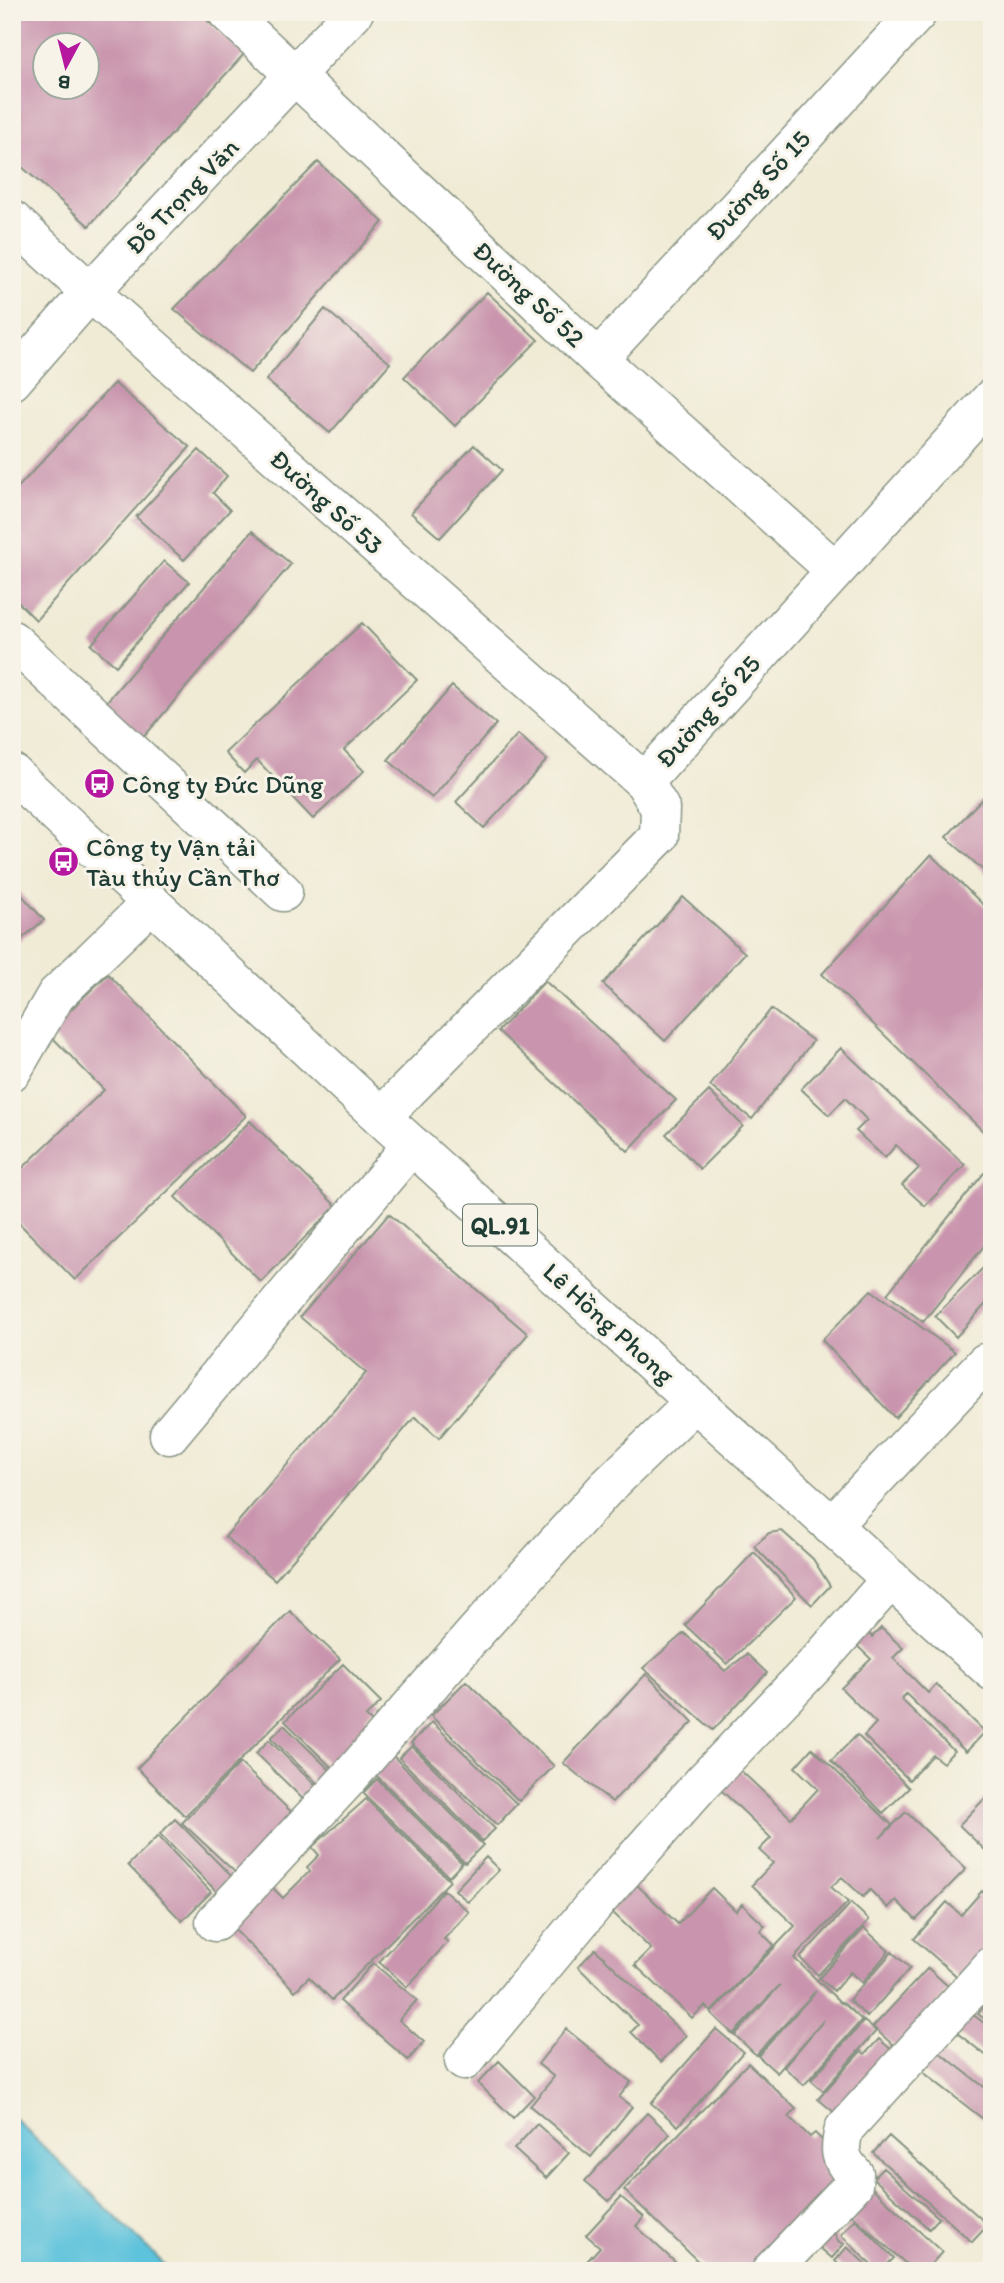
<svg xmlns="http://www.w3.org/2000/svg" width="1004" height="2283" viewBox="0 0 1004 2283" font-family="Itim,sans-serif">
<rect width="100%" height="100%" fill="#f7f3e8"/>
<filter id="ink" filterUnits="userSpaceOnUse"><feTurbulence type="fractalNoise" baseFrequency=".0143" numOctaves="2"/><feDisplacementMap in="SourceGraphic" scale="14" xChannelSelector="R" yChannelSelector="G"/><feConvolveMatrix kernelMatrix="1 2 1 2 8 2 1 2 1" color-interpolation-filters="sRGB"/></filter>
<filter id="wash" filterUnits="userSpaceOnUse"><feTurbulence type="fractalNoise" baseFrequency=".00686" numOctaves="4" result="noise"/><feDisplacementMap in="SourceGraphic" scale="28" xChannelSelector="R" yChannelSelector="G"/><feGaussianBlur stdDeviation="1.57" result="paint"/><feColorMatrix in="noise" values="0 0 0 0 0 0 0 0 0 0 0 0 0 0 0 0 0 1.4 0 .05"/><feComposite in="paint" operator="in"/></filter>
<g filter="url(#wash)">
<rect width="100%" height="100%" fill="#f0ebd5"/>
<path fill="#5dc2db" stroke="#3e8088" stroke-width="2" d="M 12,2116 L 171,2271 L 12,2271 Z"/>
<g id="blocks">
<path fill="#c994ad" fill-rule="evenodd" d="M 12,12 L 198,12 L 244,54 L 89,226 L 12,158 ZM 46,46 L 88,46 L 88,88 L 46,88 Z
M 318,162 L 383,222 L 250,373 L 174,309 Z
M 487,292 L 538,340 L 455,426 L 404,377 Z
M 325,309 L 390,363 L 330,433 L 266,380 Z
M 114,383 L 190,447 L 36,620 L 12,596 L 12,494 Z
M 474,445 L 502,470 L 440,538 L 411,513 Z
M 199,450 L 227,476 L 213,493 L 230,510 L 184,560 L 136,517 Z
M 252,531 L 291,564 L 142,739 L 103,706 Z
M 164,561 L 189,582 L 116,666 L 91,645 Z
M 362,623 L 417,680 L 344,750 L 364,771 L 313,819 L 257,760 L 244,773 L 225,753 Z
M 452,686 L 496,724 L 432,798 L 388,760 Z
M 518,734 L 547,760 L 484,828 L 456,802 Z
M 992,788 L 992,878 L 946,837 Z
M 931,855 L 992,913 L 992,1140 L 822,974 Z
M 12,884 L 44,920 L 12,947 Z
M 683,897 L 745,953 L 665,1041 L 603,984 Z
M 108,974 L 246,1116 L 75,1280 L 12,1216 L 12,1178 L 104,1090 L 47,1032 Z
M 545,981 L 676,1100 L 628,1151 L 498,1031 Z
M 771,1009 L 813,1041 L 752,1119 L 710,1086 Z
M 841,1048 L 965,1165 L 925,1206 L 902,1185 L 919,1168 L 896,1145 L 885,1158 L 856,1131 L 867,1120 L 845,1098 L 829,1115 L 801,1089 Z
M 709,1091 L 743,1126 L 700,1169 L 666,1134 Z
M 250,1121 L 336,1206 L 261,1282 L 175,1197 Z
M 984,1173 L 992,1179 L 992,1236 L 923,1322 L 887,1294 Z
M 389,1214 L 528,1334 L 439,1438 L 415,1417 L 275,1580 L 225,1537 L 366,1373 L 300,1317 Z
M 992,1259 L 992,1297 L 956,1337 L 935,1316 Z
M 871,1290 L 955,1352 L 895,1418 L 822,1340 Z
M 782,1531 L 813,1559 L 830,1586 L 812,1605 L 754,1546 L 769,1533 Z
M 754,1552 L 796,1597 L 727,1664 L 685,1625 Z
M 290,1611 L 340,1659 L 185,1816 L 137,1768 Z
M 862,1627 L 872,1637 L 881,1628 L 903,1648 L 893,1658 L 928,1693 L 936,1684 L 985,1732 L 966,1752 L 906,1694 L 901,1699 L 954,1751 L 943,1763 L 933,1755 L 909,1780 L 864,1736 L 876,1723 L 841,1688 L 871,1659 L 850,1639 Z
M 684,1633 L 725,1671 L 747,1654 L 767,1673 L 713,1730 L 643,1668 Z
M 343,1664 L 381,1702 L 366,1716 L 373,1723 L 361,1735 L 374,1748 L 343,1779 L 285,1721 Z
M 646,1674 L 693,1722 L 612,1802 L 563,1763 Z
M 466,1681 L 554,1766 L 519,1801 L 431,1716 Z
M 432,1722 L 517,1804 L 497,1825 L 411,1743 Z
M 284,1725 L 339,1779 L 326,1792 L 271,1738 Z
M 857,1735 L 909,1788 L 883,1813 L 831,1761 Z
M 269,1740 L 323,1793 L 310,1806 L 256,1753 Z
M 412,1746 L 495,1829 L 482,1841 L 399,1758 Z
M 812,1748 L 892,1825 L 880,1838 L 906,1812 L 966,1869 L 916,1920 L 896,1900 L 888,1908 L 870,1890 L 863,1897 L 842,1877 L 831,1887 L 848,1902 L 794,1958 L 841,2003 L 842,2002 L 862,2020 L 804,2085 L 784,2067 L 824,2020 L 777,2073 L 758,2056 L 816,1991 L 756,2055 L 735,2035 L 780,1985 L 733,2034 L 711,2013 L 795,1926 L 752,1885 L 773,1863 L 759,1850 L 771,1838 L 720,1789 L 739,1769 L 791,1818 L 818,1789 L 795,1767 Z
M 393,1756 L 483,1845 L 465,1863 L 375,1774 Z
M 240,1763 L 302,1822 L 237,1874 L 182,1823 Z
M 377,1779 L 462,1863 L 449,1877 L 363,1793 Z
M 992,1791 L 992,1857 L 959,1825 Z
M 366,1799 L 450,1881 L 332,2000 L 309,1977 L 295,1991 L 229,1924 L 270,1885 L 283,1898 L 310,1871 L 307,1867 L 319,1855 L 312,1847 Z
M 175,1819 L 242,1887 L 227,1902 L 160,1834 Z
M 158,1836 L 211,1892 L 182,1921 L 128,1865 Z
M 486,1857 L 499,1870 L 468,1902 L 455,1890 Z
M 635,1883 L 678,1924 L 712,1888 L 736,1911 L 742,1904 L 765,1926 L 760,1931 L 774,1945 L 711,2012 L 705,2006 L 692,2018 L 635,1965 L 651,1949 L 610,1910 Z
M 444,1890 L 469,1912 L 444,1939 L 448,1942 L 407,1987 L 379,1962 Z
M 982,1891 L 992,1899 L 992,1959 L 968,1986 L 914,1939 L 947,1902 L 961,1915 Z
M 851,1903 L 869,1920 L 818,1975 L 800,1958 Z
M 864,1928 L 889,1951 L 862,1983 L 850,1972 L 834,1991 L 819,1978 Z
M 595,1949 L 686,2036 L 661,2062 L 631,2032 L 638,2025 L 578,1967 Z
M 892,1952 L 910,1968 L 867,2017 L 849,2000 Z
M 373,1963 L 417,2000 L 399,2020 L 424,2042 L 408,2060 L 340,2001 Z
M 928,1968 L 950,1988 L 902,2053 L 873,2027 Z
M 992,1997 L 992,2024 L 978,2014 Z
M 972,2014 L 992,2029 L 992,2060 L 957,2033 Z
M 864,2021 L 876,2031 L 823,2091 L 811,2080 Z
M 566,2029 L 631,2082 L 619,2097 L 632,2107 L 591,2157 L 530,2106 L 554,2077 L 538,2064 Z
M 716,2029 L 743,2052 L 678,2126 L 651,2103 Z
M 879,2039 L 894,2052 L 841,2118 L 818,2099 L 861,2051 L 865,2054 Z
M 939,2052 L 992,2093 L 992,2126 L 923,2072 Z
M 499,2061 L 534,2096 L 513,2118 L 478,2083 Z
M 748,2063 L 796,2109 L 789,2117 L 810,2137 L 815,2133 L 832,2150 L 854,2182 L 768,2271 L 708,2271 L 624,2190 Z
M 647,2113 L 670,2134 L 609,2201 L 585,2181 Z
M 537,2124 L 569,2153 L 546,2178 L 514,2149 Z
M 889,2136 L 988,2225 L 972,2242 L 873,2153 Z
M 883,2168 L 939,2218 L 929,2229 L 873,2178 Z
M 869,2185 L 942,2252 L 925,2271 L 914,2271 L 846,2210 Z
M 621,2197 L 644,2217 L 636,2226 L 676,2263 L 669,2271 L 578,2271 L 600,2247 L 586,2235 Z
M 855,2219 L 894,2258 L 881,2271 L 877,2271 L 841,2235 Z
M 834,2232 L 838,2241 L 844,2244 L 832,2258 L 812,2241 Z
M 847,2247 L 873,2271 L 846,2271 L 835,2261 Z"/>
</g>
</g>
<g filter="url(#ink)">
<use href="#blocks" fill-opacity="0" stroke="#889484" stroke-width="2"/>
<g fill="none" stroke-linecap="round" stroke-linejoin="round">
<defs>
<path id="minor" d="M 227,12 L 598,359 L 835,570
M 12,220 L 90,292 L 644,782
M 598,359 L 918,12
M 12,381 L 90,292 L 354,12
M 12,640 L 283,892
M 12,1071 L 56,995 L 151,903
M 381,1117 L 659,836 L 660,808 L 644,782 L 992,398
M 169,1435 L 412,1145
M 831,1526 L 985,1363 L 992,1364
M 215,1922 L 347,1780 L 474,1634 L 606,1488 L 695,1402
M 464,2061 L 598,1900 L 702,1783 L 817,1663 L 891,1579
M 771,2271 L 853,2185 L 854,2174 C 839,2159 839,2150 844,2129 L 992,1966"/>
<path id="highway" d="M 12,773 L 381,1117 L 992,1671"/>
</defs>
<use href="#minor" stroke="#889484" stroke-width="41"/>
<use href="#highway" stroke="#889484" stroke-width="41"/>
<use href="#minor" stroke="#fff" stroke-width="38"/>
<use href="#highway" stroke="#fff" stroke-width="38"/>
</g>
</g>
<defs>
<symbol id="bus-disc" viewBox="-11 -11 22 22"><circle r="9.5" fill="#b5179e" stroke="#f7f3e8"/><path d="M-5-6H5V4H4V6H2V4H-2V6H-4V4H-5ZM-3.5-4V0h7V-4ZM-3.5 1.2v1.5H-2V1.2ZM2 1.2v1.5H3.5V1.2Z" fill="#fff"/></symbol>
</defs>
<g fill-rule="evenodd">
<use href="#bus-disc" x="82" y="766" width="35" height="35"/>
<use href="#bus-disc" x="46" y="844" width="35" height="35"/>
</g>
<g text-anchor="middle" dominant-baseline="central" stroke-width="6" stroke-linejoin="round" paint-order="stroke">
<rect fill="#f7f3e8" stroke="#60746a" stroke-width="2" x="463" y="1204.5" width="74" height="41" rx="5"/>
<g font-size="24" font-weight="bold" fill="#1f3d34">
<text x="500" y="1225">QL.91</text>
</g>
<g font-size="26" fill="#1f3d34" stroke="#f7f3e8">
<text transform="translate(758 185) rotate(-47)">Đường Số 15</text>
<text transform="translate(182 196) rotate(-46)">Đỗ Trọng Văn</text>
<text transform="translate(529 294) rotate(43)">Đường Số 52</text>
<text transform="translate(327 502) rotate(42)">Đường Số 53</text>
<text transform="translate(708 711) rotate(-48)">Đường Số 25</text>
<text transform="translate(609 1323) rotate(42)">Lê Hồng Phong</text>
</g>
<g font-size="26" fill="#1f3d34" stroke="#f7f3e8" text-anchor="start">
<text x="122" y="784">Công ty Đức Dũng</text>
<text x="86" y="847">Công ty Vận tải<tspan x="86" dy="30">Tàu thủy Cần Thơ</tspan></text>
</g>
</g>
<rect width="1004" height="2283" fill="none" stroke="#f7f3e8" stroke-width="42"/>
<g transform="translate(66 66) rotate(187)"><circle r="33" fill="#f7f3e8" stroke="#a1aaa0" stroke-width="2"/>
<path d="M0-5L12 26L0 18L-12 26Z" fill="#b5179e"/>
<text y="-10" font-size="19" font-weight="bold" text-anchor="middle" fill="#1f3d34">B</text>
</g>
</svg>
